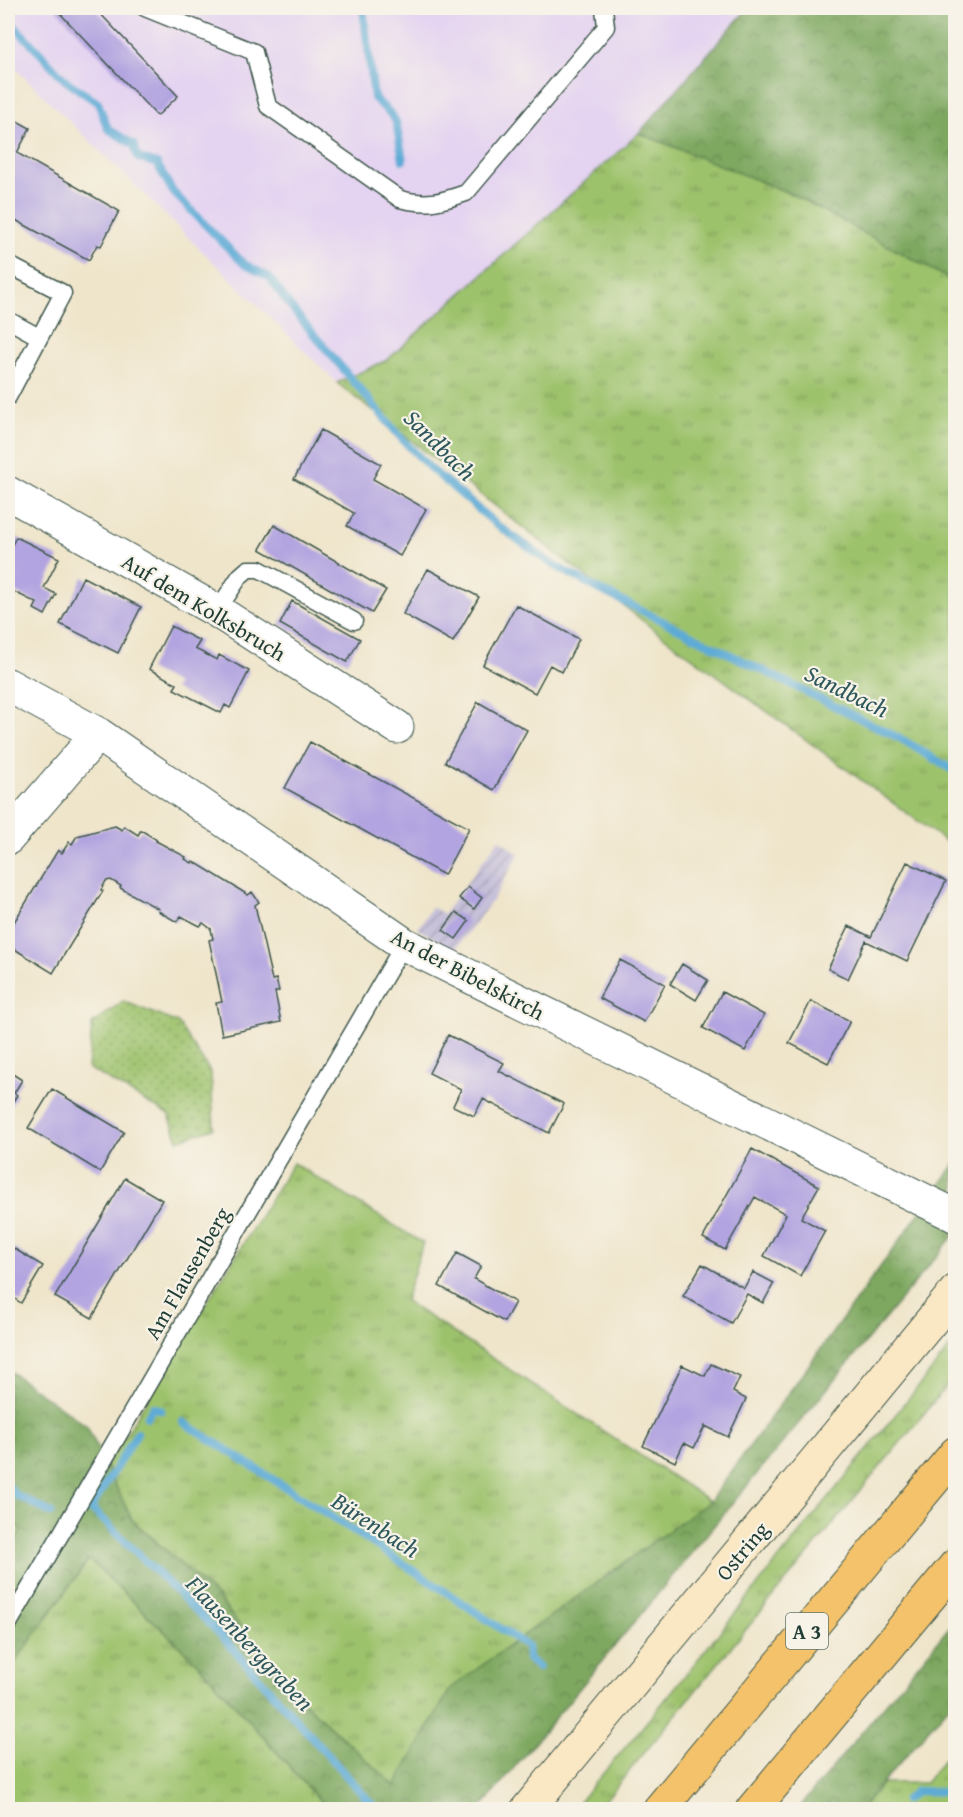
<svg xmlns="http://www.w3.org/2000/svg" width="963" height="1817" viewBox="0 0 963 1817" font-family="'Gentium Book Plus',serif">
<defs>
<pattern id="industrial-furrows" width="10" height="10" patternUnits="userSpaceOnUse" patternTransform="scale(1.5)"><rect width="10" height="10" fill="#c6c0d9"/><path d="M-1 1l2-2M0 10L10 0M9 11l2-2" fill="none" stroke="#a09db1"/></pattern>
<pattern id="grass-tufts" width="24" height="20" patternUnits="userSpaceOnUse" patternTransform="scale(1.5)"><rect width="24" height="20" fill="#9dc26c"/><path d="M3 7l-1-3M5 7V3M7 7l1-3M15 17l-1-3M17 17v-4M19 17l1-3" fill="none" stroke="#7f9f5a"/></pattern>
<pattern id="forest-crowns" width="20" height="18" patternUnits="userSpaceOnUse" patternTransform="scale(1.5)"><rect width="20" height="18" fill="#7ea860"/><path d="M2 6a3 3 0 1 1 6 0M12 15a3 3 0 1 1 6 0" fill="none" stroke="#678a50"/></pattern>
<pattern id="park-dots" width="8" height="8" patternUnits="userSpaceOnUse" patternTransform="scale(1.5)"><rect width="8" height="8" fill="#9dc26c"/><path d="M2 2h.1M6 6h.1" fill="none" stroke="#7f9f5a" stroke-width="1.8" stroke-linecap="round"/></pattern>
</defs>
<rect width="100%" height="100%" fill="#f7f3e8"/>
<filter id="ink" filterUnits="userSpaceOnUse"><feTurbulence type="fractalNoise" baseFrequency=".0167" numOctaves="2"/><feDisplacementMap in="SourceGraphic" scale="12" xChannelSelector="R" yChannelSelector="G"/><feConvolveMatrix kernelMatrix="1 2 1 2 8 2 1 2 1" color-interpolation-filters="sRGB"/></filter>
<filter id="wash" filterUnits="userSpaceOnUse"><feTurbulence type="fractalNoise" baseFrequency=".008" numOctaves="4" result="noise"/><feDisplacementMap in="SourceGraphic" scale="24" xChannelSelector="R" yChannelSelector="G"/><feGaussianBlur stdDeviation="1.35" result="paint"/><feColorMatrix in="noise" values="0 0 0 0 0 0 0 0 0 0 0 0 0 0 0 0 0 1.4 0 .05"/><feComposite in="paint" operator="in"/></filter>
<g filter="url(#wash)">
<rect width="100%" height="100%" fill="#efe5cb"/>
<path fill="#e4d3f1" d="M 8,8 L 748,8 L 639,133 L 387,360 L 337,383 L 8,61 Z"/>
<path fill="url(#industrial-furrows)" d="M 499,839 L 519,854 L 492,901 L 454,950 L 418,929 L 432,907 L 444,914 Z"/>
<path fill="url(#grass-tufts)" stroke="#5e8050" stroke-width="1.5" d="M 639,133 L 794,195 L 955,282 L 955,848 L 656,631 L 337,383 L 387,360 Z
M 293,1163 L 423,1243 L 405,1301 L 710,1501 L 451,1688 L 395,1786 L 298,1697 L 216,1596 L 132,1520 L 106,1466 Z
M 955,1341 L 955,1376 L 598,1809 L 573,1809 L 661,1705 Z
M 8,1518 L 21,1529 L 8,1557 Z
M 89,1559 L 203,1669 L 327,1809 L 8,1810 L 8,1672 Z
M 955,1745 L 955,1809 L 860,1810 L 883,1783 L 925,1783 Z"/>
<path fill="url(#forest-crowns)" stroke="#4e724a" stroke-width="1.5" d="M 748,8 L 955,8 L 955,282 L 794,195 L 639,133 Z
M 955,1164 L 955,1234 L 480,1809 L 327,1809 L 203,1669 L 89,1559 L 8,1672 L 8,1557 L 21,1529 L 8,1518 L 8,1370 L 87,1426 L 132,1520 L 216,1596 L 298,1697 L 395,1786 L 451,1688 L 710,1501 Z
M 955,1620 L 955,1699 L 860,1809 L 798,1809 Z"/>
<path fill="url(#park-dots)" stroke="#5e8050" stroke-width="1.5" d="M 123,1001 L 178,1023 L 211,1073 L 214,1128 L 178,1140 L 169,1115 L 88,1068 L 92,1024 Z"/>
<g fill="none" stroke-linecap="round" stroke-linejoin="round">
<path stroke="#5dabd6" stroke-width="8" d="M 363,8 L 374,98 L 392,115 L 396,122 L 403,160
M 8,19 L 66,81 L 98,103 L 108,129 L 134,145 L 138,158 L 157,164 L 173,192 L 244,264 L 269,277 L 289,305 L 402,439 L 430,468 L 497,525 L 555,566 L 604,592 L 903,740 L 956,772
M 147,1417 L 153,1407 L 161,1410
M 183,1422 L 354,1531 L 527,1646 L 528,1658 L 538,1668
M 137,1433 L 90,1510 L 93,1510 L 218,1632 L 377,1810
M 8,1485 L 14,1494 L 51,1513
M 905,1800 L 917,1791 L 956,1792"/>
</g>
<g id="blocks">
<path fill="#b2a4e0" d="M 55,8 L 95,8 L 178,96 L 157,116 Z
M 8,116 L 30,128 L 17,153 L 119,211 L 101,246 L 97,245 L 89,260 L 8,216 Z
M 321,430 L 381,464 L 373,479 L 426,509 L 400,556 L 347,526 L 354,513 L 294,479 Z
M 274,525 L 386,590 L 372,613 L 260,549 Z
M 16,537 L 59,558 L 44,588 L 56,594 L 45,615 L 34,609 L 37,603 L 8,589 L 8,553 Z
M 428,569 L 479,597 L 453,642 L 403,614 Z
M 83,577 L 141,607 L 118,653 L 60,624 Z
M 292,601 L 360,639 L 347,662 L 280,624 Z
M 516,605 L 579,639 L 562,672 L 550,665 L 535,693 L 483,665 Z
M 171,626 L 200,641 L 195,649 L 217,660 L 219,655 L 249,671 L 230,708 L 225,705 L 221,713 L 174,689 L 177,684 L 149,669 Z
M 478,702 L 527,730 L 494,790 L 445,762 Z
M 310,742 L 469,828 L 444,875 L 285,788 Z
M 115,826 L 122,830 L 124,826 L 138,835 L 141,830 L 157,840 L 156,841 L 186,857 L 185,859 L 192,863 L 193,861 L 248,895 L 252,892 L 259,902 L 255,905 L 272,980 L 276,979 L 279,991 L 275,992 L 281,1022 L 222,1035 L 216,1003 L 222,1002 L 209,940 L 213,939 L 211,929 L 203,923 L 200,926 L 181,916 L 177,922 L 158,911 L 159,909 L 120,888 L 121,886 L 111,880 L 106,881 L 101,890 L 103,891 L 53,973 L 8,945 L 8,932 L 58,850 L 62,853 L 69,842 L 72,844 L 77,836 Z
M 907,862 L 946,881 L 907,961 L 866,941 L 848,979 L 828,969 L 849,926 L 871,937 Z
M 468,887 L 482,898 L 474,909 L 459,898 Z
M 456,912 L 469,921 L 456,939 L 443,930 Z
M 620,960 L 665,984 L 644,1022 L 599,998 Z
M 682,964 L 708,980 L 696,1000 L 670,984 Z
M 722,992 L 764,1015 L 745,1051 L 703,1028 Z
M 811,1001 L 850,1021 L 828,1063 L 789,1043 Z
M 448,1035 L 504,1063 L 499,1071 L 564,1104 L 549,1133 L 483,1099 L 474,1116 L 453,1106 L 461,1089 L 429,1073 Z
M 8,1071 L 22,1080 L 14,1093 L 17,1095 L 8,1110 Z
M 52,1089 L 124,1132 L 100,1172 L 28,1128 Z
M 752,1149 L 819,1186 L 801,1218 L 825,1231 L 800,1276 L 764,1256 L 786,1214 L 755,1197 L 725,1250 L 703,1238 Z
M 125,1178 L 162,1200 L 92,1318 L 55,1297 Z
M 8,1245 L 43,1266 L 21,1303 L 8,1294 Z
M 457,1253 L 481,1266 L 474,1279 L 515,1302 L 504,1322 L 439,1286 Z
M 702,1264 L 744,1288 L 753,1272 L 774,1283 L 763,1303 L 747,1294 L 731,1323 L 683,1296 Z
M 711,1364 L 740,1377 L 733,1392 L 746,1399 L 728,1437 L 705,1426 L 694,1448 L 684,1443 L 675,1462 L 643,1446 L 682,1365 L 705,1376 Z"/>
</g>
</g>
<g filter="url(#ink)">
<use href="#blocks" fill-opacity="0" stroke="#3e564b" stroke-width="1.5"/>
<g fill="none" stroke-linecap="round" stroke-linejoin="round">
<defs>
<path id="service" d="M 145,8 L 254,52 L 268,106 L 400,199 C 427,206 440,202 466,193 L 606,27 L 604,8
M 8,268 L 9,265 L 63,293 L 8,397
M 8,320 L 39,337
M 217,611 L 240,576 L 248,569 L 259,569 L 354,621
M 8,1625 L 404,944"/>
<path id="minor" d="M 8,493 L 217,611 L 397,727
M 8,685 L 98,734 L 404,944 L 956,1216
M 8,838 L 98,734"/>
<path id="secondary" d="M 527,1810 L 956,1291"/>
<path id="motorway" d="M 659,1810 L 956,1453
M 752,1810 L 956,1565"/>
</defs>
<use href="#service" stroke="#3e564b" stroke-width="19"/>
<use href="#minor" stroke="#3e564b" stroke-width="35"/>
<use href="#secondary" stroke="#3e564b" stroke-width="35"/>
<use href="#motorway" stroke="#3e564b" stroke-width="35"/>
<use href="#service" stroke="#fff" stroke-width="16"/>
<use href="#minor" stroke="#fff" stroke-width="33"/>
<use href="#secondary" stroke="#fae7c3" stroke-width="33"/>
<use href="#motorway" stroke="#f3c26a" stroke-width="33"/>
</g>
</g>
<g text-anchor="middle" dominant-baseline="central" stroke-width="4.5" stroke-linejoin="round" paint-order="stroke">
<rect fill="#f7f3e8" stroke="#60746a" stroke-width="1.5" x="786" y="1613" width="42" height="36" rx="4.5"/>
<g font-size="21" font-weight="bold" fill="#1f3d34">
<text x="807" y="1631">A 3</text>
</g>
<g font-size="22" fill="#1f3d34" stroke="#f7f3e8">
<text transform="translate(204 607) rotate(31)">Auf dem Kolksbruch</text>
<text transform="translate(468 974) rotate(28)">An der Bibelskirch</text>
<text transform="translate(187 1273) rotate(-60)">Am Flausenberg</text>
<text transform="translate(742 1551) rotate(-50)">Ostring</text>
</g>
<g font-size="24" font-style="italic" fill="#2e585c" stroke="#f7f3e8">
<text transform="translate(440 445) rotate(45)">Sandbach</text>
<text transform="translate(847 691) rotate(26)">Sandbach</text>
<text transform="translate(376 1525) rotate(33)">Bürenbach</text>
<text transform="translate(250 1643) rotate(47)">Flausenberggraben</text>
</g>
</g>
<rect width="963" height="1817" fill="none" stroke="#f7f3e8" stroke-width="30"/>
</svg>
